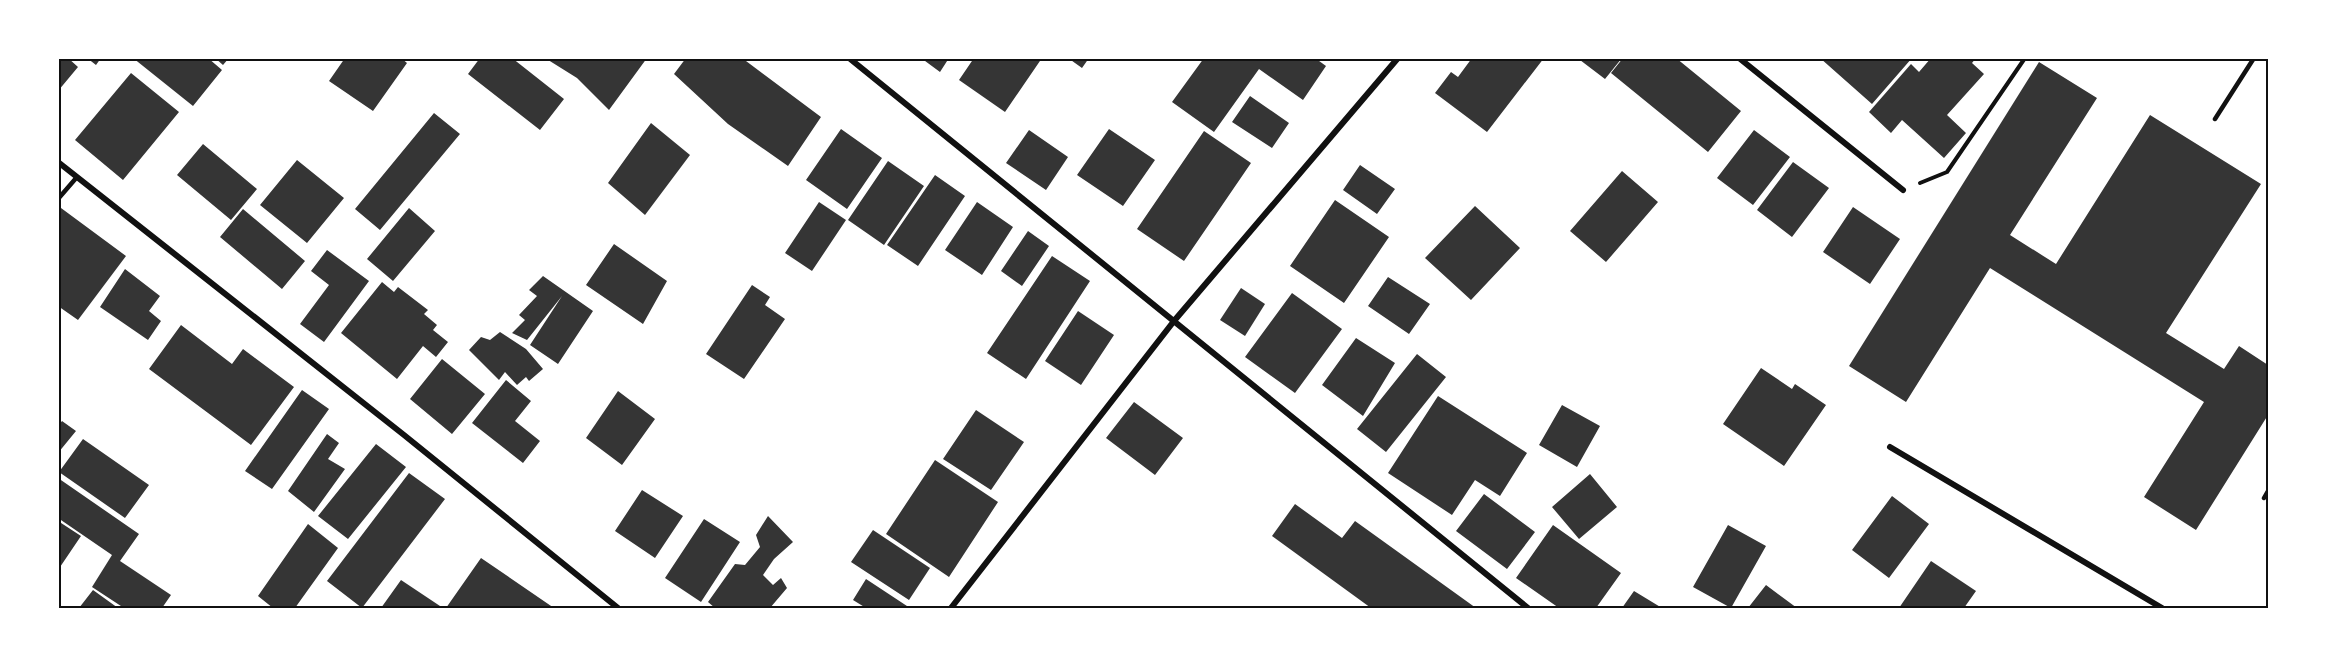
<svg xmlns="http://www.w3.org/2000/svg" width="2327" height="667" viewBox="0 0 2327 667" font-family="'Noto Sans',sans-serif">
<rect width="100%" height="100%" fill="#fff"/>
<path fill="#353535" d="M 58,58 L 68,58 L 78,67 L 58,91 Z
M 87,58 L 101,58 L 96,65 Z
M 133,58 L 208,58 L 222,70 L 193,106 Z
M 215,58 L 229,58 L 223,65 Z
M 345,58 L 401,58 L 407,63 L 373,111 L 329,81 Z
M 480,58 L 512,58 L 564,99 L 540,130 L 468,74 Z
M 545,58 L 647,58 L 609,110 L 577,78 Z
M 686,58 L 742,58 L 821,117 L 788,166 L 728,124 L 674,74 Z
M 921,58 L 949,58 L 940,72 Z
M 974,58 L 1042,58 L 1005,112 L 959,80 Z
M 1068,58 L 1089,58 L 1082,68 Z
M 1204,58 L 1315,58 L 1326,66 L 1303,100 L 1259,69 L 1214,132 L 1172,102 Z
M 1472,58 L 1544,58 L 1487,132 L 1435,93 L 1451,72 L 1458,77 Z
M 1581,58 L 1622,58 L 1605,79 L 1580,60 Z
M 1623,58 L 1676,58 L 1741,111 L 1708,152 L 1611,73 Z
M 1820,58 L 1912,58 L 1872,104 Z
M 1931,58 L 1976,58 L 1972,63 L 1984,74 L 1947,115 L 1966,133 L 1944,158 L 1902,120 L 1891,133 L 1869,112 L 1911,64 L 1919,72 Z
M 2039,62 L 2097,98 L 2010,235 L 2056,264 L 2150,115 L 2261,184 L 2166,333 L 2224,369 L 2239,346 L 2268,365 L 2268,415 L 2196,530 L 2144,497 L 2204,402 L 1990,268 L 1906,402 L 1849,366 Z
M 131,73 L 179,112 L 123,180 L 75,140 Z
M 1250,96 L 1289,123 L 1272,148 L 1232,122 Z
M 434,113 L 460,134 L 380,230 L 355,209 Z
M 651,123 L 690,155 L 645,215 L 608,183 Z
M 841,129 L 882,158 L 847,209 L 806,180 Z
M 1109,129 L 1155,160 L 1123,206 L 1077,175 Z
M 1029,130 L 1068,157 L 1046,190 L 1006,163 Z
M 1754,130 L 1790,157 L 1753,205 L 1717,178 Z
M 1204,131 L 1251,163 L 1184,261 L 1137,229 Z
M 203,144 L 257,189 L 231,220 L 177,175 Z
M 297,160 L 344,198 L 307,243 L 260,205 Z
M 888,161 L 924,186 L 884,245 L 848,220 Z
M 1793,162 L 1829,188 L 1792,237 L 1757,210 Z
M 1360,165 L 1395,189 L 1377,214 L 1343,190 Z
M 1622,171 L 1658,202 L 1606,262 L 1570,231 Z
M 935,175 L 965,196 L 918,266 L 887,245 Z
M 1335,200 L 1389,237 L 1344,303 L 1290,266 Z
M 819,202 L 846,220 L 812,271 L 785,253 Z
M 977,202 L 1013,227 L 982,275 L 945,250 Z
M 1475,206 L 1520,248 L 1471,300 L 1425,258 Z
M 1853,207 L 1900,239 L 1870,284 L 1823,252 Z
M 61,208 L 126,256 L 78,320 L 58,306 L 58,211 Z
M 409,208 L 435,231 L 393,281 L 367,259 Z
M 243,209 L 305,261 L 282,289 L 220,237 Z
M 1028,231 L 1049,246 L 1022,286 L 1001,271 Z
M 614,244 L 667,281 L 643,324 L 586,285 Z
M 327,250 L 369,281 L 324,342 L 300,324 L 329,285 L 311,271 Z
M 1052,256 L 1090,281 L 1026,379 L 987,353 Z
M 125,269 L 160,296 L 149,311 L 161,321 L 148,340 L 100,307 Z
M 543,276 L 593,311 L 558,364 L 530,345 L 562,296 L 527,340 L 512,333 L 525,320 L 519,315 L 537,296 L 529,290 Z
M 1388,277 L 1430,304 L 1409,334 L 1368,306 Z
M 382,282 L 394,292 L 398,287 L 428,310 L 424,314 L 437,325 L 433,330 L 448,342 L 436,357 L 423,346 L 397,379 L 341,333 Z
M 752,285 L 770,297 L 765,305 L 785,319 L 744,379 L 706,354 Z
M 1241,288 L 1265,304 L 1245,336 L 1220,320 Z
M 1292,293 L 1342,329 L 1295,393 L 1245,357 Z
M 1078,311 L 1114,335 L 1081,385 L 1045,361 Z
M 181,325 L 232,364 L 243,349 L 294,387 L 251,445 L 149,369 Z
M 500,332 L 526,349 L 543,369 L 529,381 L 526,377 L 517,385 L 505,372 L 499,380 L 469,350 L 481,337 L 490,340 Z
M 1356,338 L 1395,363 L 1363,416 L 1322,385 Z
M 1417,354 L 1446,377 L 1386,452 L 1357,429 Z
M 442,359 L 485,394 L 452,434 L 410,399 Z
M 1761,368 L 1792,389 L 1795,384 L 1826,405 L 1784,466 L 1723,424 Z
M 506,380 L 531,401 L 515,421 L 540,441 L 523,463 L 472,423 Z
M 302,390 L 329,409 L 272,489 L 245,471 Z
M 618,391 L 655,419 L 622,465 L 586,438 Z
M 1438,396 L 1527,453 L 1500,496 L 1475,480 L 1452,515 L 1388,473 Z
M 1134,402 L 1183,438 L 1155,475 L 1106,438 Z
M 1562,405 L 1600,426 L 1577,467 L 1539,445 Z
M 976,410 L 1024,442 L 991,490 L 943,459 Z
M 62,421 L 76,431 L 58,453 L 58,426 Z
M 327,434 L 339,443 L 328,459 L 345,469 L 314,512 L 288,491 Z
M 83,439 L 149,485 L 125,518 L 59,472 Z
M 376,444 L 406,467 L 348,539 L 318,516 Z
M 935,460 L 998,502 L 949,577 L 886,534 Z
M 409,473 L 445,499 L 362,608 L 327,581 Z
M 1590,474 L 1617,507 L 1579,539 L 1552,507 Z
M 58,478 L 139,534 L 120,561 L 171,595 L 162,608 L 124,608 L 92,587 L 112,555 L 58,518 Z
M 642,490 L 683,516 L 655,558 L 615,531 Z
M 1484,494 L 1535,532 L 1507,569 L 1456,531 Z
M 1892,496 L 1929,524 L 1889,578 L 1852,550 Z
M 1295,504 L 1342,538 L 1355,521 L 1476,608 L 1371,608 L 1272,536 Z
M 768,516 L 793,542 L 774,559 L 763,575 L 773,585 L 781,578 L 787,588 L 770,608 L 715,608 L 708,602 L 735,564 L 745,565 L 760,547 L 756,535 Z
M 704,519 L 740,542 L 701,602 L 665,578 Z
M 58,521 L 81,536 L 58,570 Z
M 308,524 L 338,548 L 295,608 L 273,608 L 258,596 Z
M 1553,525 L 1621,573 L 1596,608 L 1559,608 L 1516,578 Z
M 1728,525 L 1766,546 L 1731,608 L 1693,587 Z
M 873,530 L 930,568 L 909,600 L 851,562 Z
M 481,558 L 554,608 L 446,608 Z
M 1931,561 L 1976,591 L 1964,608 L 1899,608 Z
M 866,579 L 910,608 L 866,608 L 853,600 Z
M 401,580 L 443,608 L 381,608 Z
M 1766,585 L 1797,608 L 1748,608 Z
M 93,590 L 118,608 L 79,608 Z
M 1634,591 L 1662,608 L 1622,608 Z"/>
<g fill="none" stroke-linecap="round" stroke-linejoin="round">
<path stroke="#111" stroke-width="4" d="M 1920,183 L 1947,172 L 2025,58"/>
<path stroke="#111" stroke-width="4.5" d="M 2215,119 L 2254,58
M 58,199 L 77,177
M 2264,498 L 2268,491"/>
<path stroke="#111" stroke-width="6" d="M 849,58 L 1528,608
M 1739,58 L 1903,190
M 58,162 L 404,435 L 618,608
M 1890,447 L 2162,608
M 951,608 L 1174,321 L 1398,58"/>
</g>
<rect width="2327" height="667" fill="none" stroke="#ffffff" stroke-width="120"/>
<rect x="60" y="60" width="2207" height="547" fill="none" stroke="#111" stroke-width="2"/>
</svg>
